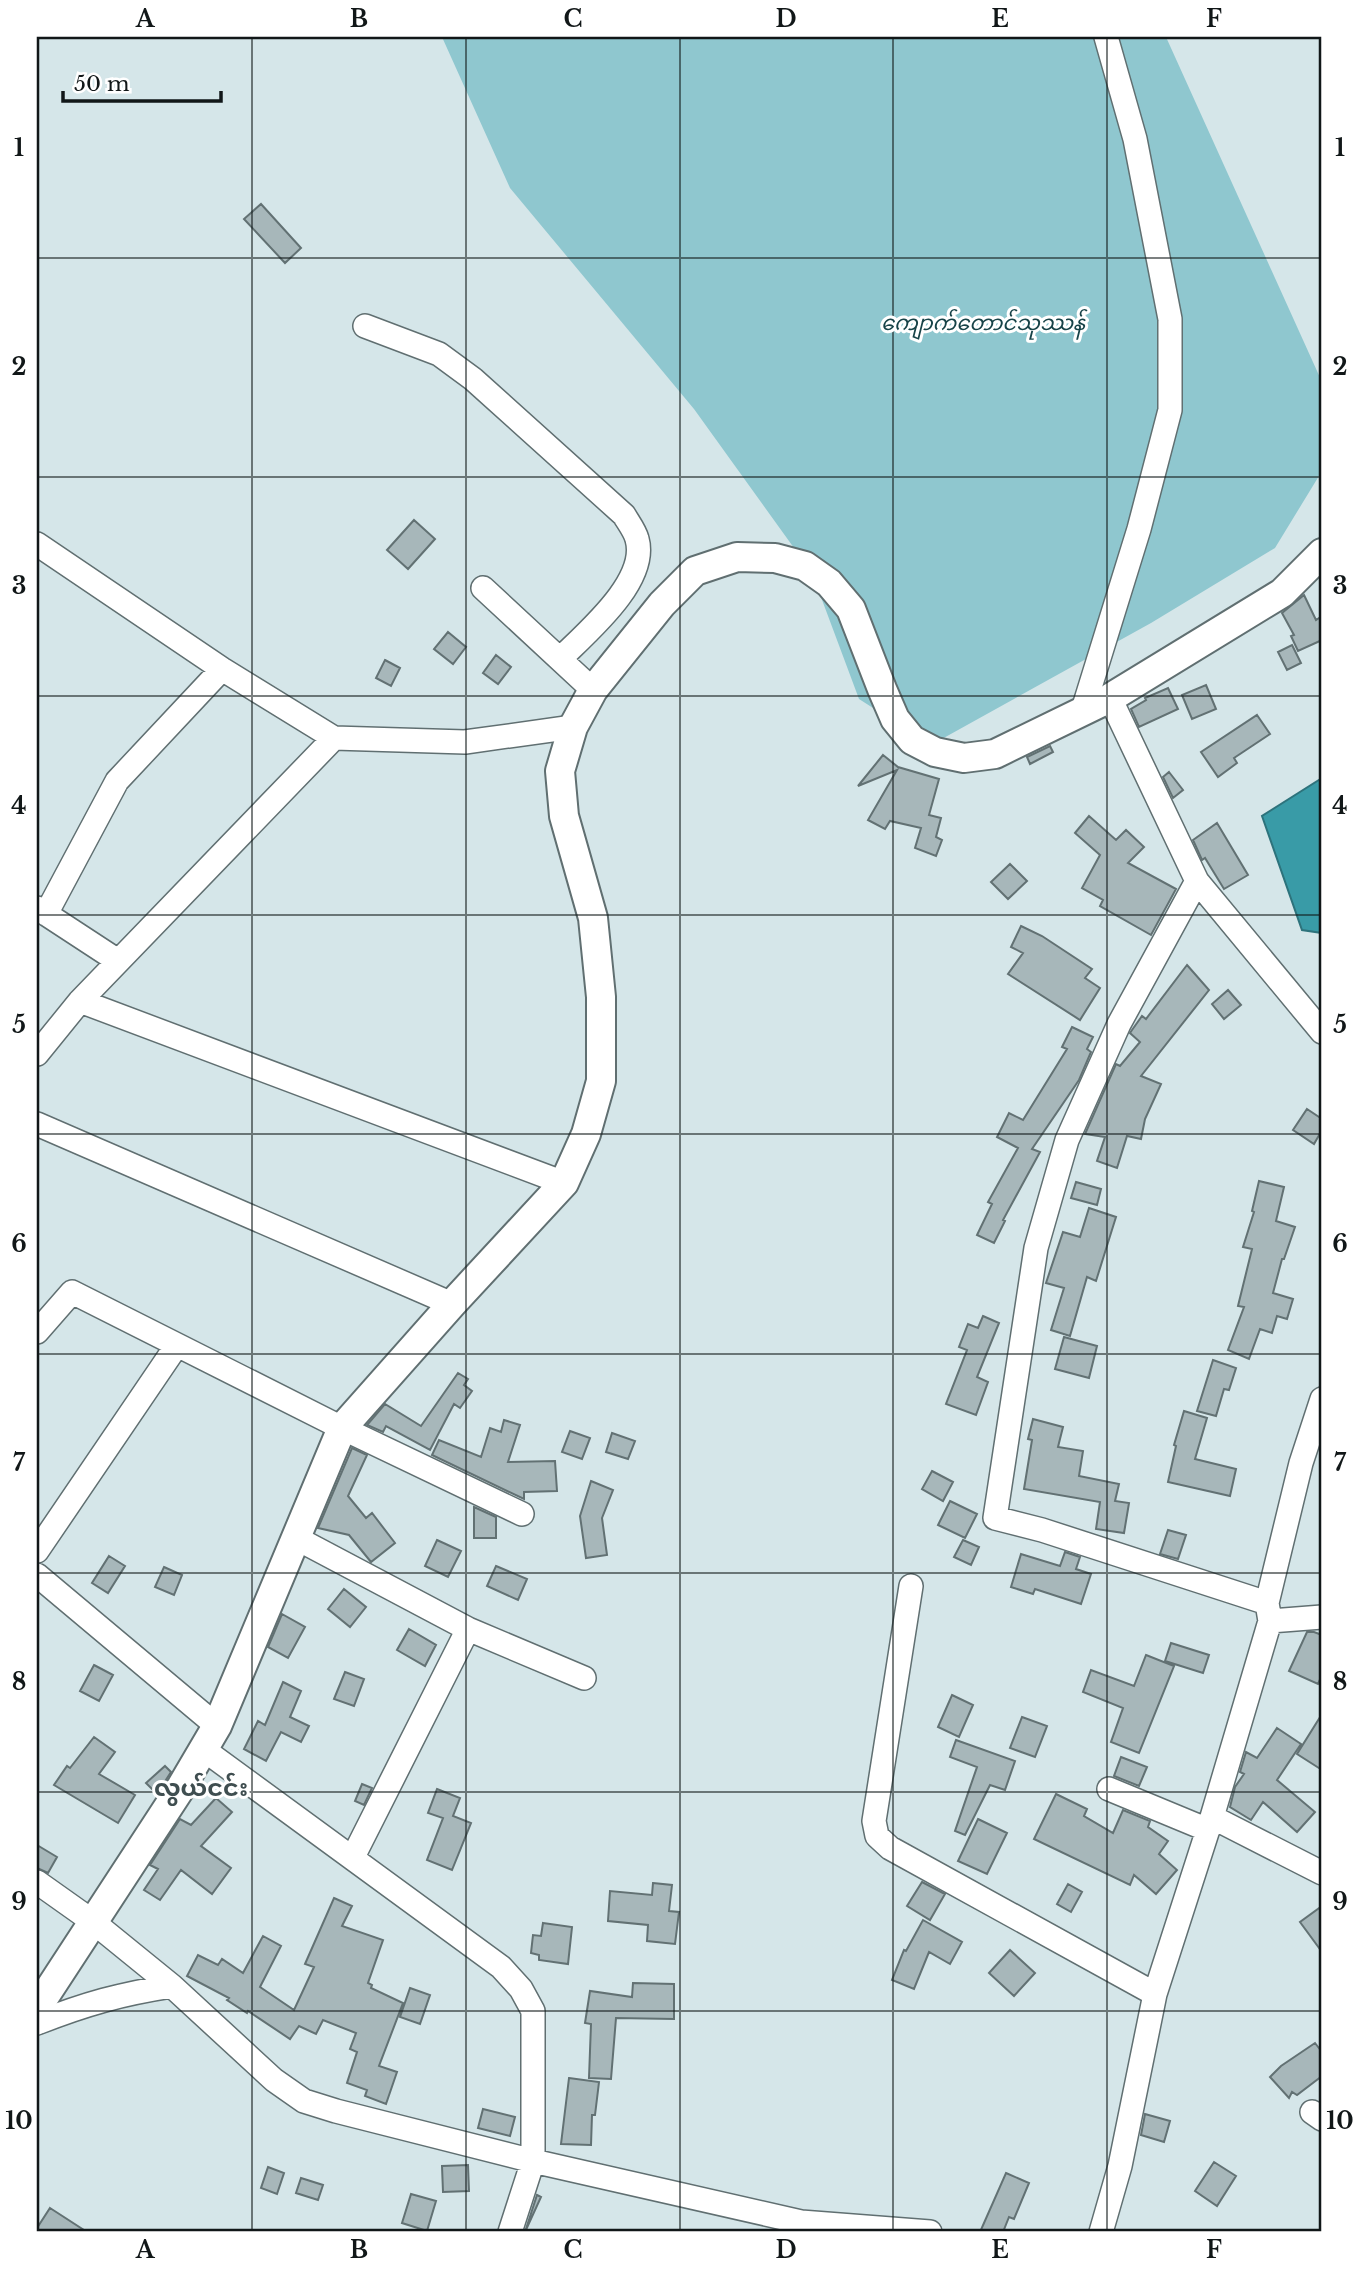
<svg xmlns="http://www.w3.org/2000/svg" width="1359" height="2269" viewBox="0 0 1359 2269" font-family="'Libre Baskerville','Noto Sans Myanmar',serif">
<rect width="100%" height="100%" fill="#d5e6e9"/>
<path fill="#8fc7cf" d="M 442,37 L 1166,37 L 1322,382 L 1322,471 L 1275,548 L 1151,623 L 931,745 L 859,699 L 812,573 L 694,409 L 510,188 Z"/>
<path fill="#399ba7" stroke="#2d737c" stroke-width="2" d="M 1322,778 L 1322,933 L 1302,930 L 1262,816 Z"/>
<path fill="#a7b7ba" stroke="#627173" stroke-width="2" d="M 261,204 L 301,248 L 285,263 L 244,219 Z
M 414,520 L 435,539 L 408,569 L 387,550 Z
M 1304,595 L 1316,620 L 1322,616 L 1322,640 L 1298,651 L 1291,636 L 1294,635 L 1282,613 Z
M 448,632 L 466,647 L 453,664 L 434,649 Z
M 1292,645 L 1301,663 L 1287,670 L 1278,652 Z
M 496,655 L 511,667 L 498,684 L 483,673 Z
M 385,660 L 400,668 L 391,686 L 376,678 Z
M 1206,685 L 1216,709 L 1192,719 L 1182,695 Z
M 1168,688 L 1178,709 L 1139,727 L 1131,709 L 1146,700 L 1145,698 Z
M 1257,715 L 1270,734 L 1234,758 L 1237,763 L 1218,777 L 1201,752 Z
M 1050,746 L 1053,752 L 1030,764 L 1027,757 Z
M 883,755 L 898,767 L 939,779 L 929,815 L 941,818 L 936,837 L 942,840 L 936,856 L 915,848 L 921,828 L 890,821 L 885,829 L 868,820 L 897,770 L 858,786 Z
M 1169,772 L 1183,790 L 1173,798 L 1163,777 Z
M 1089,816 L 1116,840 L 1126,830 L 1144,847 L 1128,863 L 1176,889 L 1151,935 L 1100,906 L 1103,900 L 1082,888 L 1100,855 L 1075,833 Z
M 1217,823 L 1248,875 L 1224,889 L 1205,858 L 1202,860 L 1193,840 Z
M 1010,864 L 1027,881 L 1008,899 L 991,882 Z
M 1021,926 L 1042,936 L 1092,969 L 1085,978 L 1100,988 L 1080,1020 L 1008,974 L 1023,953 L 1011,947 Z
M 1187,965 L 1209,990 L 1141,1076 L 1161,1084 L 1145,1119 L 1141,1139 L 1127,1136 L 1117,1168 L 1097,1161 L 1105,1137 L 1085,1134 L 1116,1064 L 1120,1066 L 1140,1042 L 1130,1033 L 1132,1030 L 1142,1016 L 1146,1019 Z
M 1228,990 L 1241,1005 L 1224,1019 L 1212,1004 Z
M 1072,1027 L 1093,1037 L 1087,1049 L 1091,1052 L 1079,1080 L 1032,1149 L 1040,1152 L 1003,1220 L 1005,1221 L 994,1243 L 977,1235 L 992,1204 L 988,1202 L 1018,1148 L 997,1137 L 1009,1113 L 1023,1120 L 1067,1049 L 1062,1047 Z
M 1307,1109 L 1322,1119 L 1322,1130 L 1314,1144 L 1293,1130 Z
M 1259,1181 L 1284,1187 L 1276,1221 L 1295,1227 L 1284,1259 L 1282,1259 L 1273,1293 L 1293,1299 L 1287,1319 L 1277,1316 L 1272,1333 L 1260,1329 L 1249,1359 L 1228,1350 L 1244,1307 L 1238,1306 L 1252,1249 L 1243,1247 L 1254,1212 L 1252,1211 Z
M 1076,1182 L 1101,1189 L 1097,1205 L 1071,1198 Z
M 1089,1208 L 1116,1217 L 1096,1281 L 1087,1277 L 1070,1336 L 1051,1330 L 1064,1288 L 1046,1283 L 1063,1232 L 1080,1237 Z
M 983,1316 L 999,1323 L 977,1377 L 988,1382 L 976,1415 L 946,1404 L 967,1350 L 959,1347 L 968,1324 L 978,1328 Z
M 1064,1337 L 1097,1346 L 1089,1378 L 1055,1369 Z
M 1213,1360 L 1236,1368 L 1229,1390 L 1224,1389 L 1216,1416 L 1197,1411 Z
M 458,1373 L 468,1379 L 464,1385 L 472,1391 L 460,1408 L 454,1404 L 430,1450 L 386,1426 L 383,1432 L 367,1425 L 385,1404 L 421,1426 Z
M 1184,1411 L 1207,1418 L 1195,1459 L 1236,1469 L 1230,1496 L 1168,1482 L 1176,1446 L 1174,1445 Z
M 1033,1419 L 1063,1427 L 1058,1447 L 1083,1451 L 1079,1476 L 1119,1484 L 1115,1501 L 1129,1503 L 1124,1533 L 1096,1529 L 1100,1502 L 1024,1489 L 1032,1440 L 1028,1439 Z
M 504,1420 L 520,1425 L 508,1462 L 555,1461 L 557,1491 L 524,1492 L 524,1499 L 432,1455 L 439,1440 L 481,1457 L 490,1428 L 501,1432 Z
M 570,1431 L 590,1438 L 582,1459 L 562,1452 Z
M 612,1433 L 635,1441 L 628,1459 L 606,1452 Z
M 352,1448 L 367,1455 L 348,1496 L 366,1518 L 372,1513 L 395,1543 L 371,1562 L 349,1535 L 318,1528 Z
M 932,1471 L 953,1482 L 943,1501 L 922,1489 Z
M 591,1481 L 613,1490 L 602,1518 L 607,1555 L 586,1558 L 580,1516 Z
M 950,1501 L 977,1514 L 965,1538 L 938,1525 Z
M 474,1507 L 496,1517 L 496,1538 L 474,1538 Z
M 1168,1530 L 1186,1535 L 1178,1559 L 1160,1554 Z
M 437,1540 L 461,1551 L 448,1577 L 425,1566 Z
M 963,1540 L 979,1547 L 971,1565 L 954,1557 Z
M 1065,1552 L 1080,1557 L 1076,1569 L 1091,1574 L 1081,1604 L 1035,1589 L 1033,1594 L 1011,1587 L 1021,1554 L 1060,1566 Z
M 109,1556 L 125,1566 L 108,1593 L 92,1583 Z
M 496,1566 L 527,1579 L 518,1600 L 487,1586 Z
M 164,1567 L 182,1575 L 174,1595 L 155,1587 Z
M 344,1589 L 366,1607 L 350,1627 L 328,1609 Z
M 282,1614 L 305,1627 L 288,1658 L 268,1647 Z
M 409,1629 L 436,1645 L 425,1666 L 397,1650 Z
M 1307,1632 L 1314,1632 L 1322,1635 L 1322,1675 L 1318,1684 L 1289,1671 Z
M 1171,1643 L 1209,1655 L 1203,1673 L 1165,1661 Z
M 1146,1655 L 1174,1666 L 1139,1753 L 1111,1742 L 1123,1708 L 1083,1692 L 1091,1670 L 1134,1686 Z
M 94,1665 L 113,1675 L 99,1701 L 80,1691 Z
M 345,1672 L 364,1679 L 354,1706 L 334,1699 Z
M 283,1682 L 301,1691 L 290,1717 L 309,1726 L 301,1742 L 281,1732 L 266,1761 L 244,1749 L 258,1721 L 265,1725 Z
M 952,1695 L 973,1705 L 959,1737 L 938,1727 Z
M 1322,1714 L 1322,1770 L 1297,1754 Z
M 1022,1717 L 1047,1726 L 1035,1757 L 1010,1748 Z
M 1277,1728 L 1301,1744 L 1277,1780 L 1315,1812 L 1297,1832 L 1263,1802 L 1251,1820 L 1230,1807 L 1235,1787 L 1244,1774 L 1240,1772 L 1246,1752 L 1257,1758 Z
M 94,1737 L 115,1752 L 99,1774 L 135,1795 L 118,1823 L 54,1785 L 67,1766 L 70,1768 Z
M 956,1740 L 1015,1761 L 1005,1790 L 990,1785 L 965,1835 L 955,1831 L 977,1767 L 950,1757 Z
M 1121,1757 L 1147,1767 L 1139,1786 L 1114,1776 Z
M 165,1766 L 171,1772 L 157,1794 L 146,1783 Z
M 362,1784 L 372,1788 L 364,1805 L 355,1801 Z
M 437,1789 L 460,1798 L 453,1816 L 471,1823 L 452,1870 L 427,1860 L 443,1818 L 428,1813 Z
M 1056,1794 L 1087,1809 L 1084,1816 L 1113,1833 L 1123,1810 L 1150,1821 L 1148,1827 L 1168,1841 L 1159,1854 L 1177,1870 L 1156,1894 L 1134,1875 L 1130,1885 L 1034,1839 Z
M 216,1798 L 232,1812 L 201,1846 L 231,1868 L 212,1894 L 181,1870 L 160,1900 L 144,1890 L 158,1869 L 150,1865 L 180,1819 L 191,1825 Z
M 978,1819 L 1007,1833 L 987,1874 L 958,1861 Z
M 37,1845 L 57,1857 L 48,1873 L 37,1868 Z
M 922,1882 L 945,1894 L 930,1920 L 907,1906 Z
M 653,1883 L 672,1885 L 669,1911 L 679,1912 L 675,1944 L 647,1941 L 648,1925 L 608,1921 L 610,1891 L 652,1895 Z
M 1068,1884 L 1082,1892 L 1071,1912 L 1057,1904 Z
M 334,1898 L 352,1906 L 342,1926 L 383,1940 L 368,1983 L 372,1985 L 371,1988 L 403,2003 L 379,2066 L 397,2072 L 386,2104 L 365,2096 L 367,2090 L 347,2083 L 357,2052 L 350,2049 L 356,2033 L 323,2020 L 316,2034 L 299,2026 L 290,2039 L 248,2011 L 247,2013 L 227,2000 L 229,1998 L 187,1976 L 198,1955 L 218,1965 L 222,1959 L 243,1973 L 263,1936 L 281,1946 L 260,1987 L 294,2010 L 314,1967 L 305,1964 Z
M 1322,1906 L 1322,1952 L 1300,1922 Z
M 923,1920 L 962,1942 L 950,1964 L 929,1952 L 914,1989 L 892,1980 L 904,1950 L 906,1951 Z
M 543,1923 L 572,1927 L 568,1964 L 539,1960 L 539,1955 L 531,1953 L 533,1935 L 541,1936 Z
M 1010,1950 L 1035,1973 L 1014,1996 L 989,1973 Z
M 633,1983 L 674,1984 L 674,2019 L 616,2018 L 611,2079 L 589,2078 L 591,2024 L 585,2023 L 590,1991 L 632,1997 Z
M 410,1988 L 430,1995 L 420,2024 L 400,2017 Z
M 1315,2043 L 1322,2052 L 1322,2076 L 1297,2095 L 1292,2092 L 1289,2098 L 1270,2077 L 1281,2066 Z
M 569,2078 L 599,2082 L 595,2115 L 592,2115 L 591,2145 L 561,2144 Z
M 483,2109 L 515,2117 L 510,2136 L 478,2128 Z
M 1145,2114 L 1170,2121 L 1164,2142 L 1141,2135 Z
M 1214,2162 L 1236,2176 L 1217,2206 L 1195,2191 Z
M 468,2165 L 469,2191 L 443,2192 L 442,2166 Z
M 268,2167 L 284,2173 L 277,2194 L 261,2188 Z
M 1006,2173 L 1029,2183 L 1014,2219 L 1009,2217 L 1003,2232 L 980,2232 Z
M 301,2178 L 323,2185 L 318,2200 L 296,2193 Z
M 411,2194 L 436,2201 L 427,2231 L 402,2223 Z
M 537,2195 L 541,2197 L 525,2232 Z
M 50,2208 L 87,2232 L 37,2232 L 37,2228 Z"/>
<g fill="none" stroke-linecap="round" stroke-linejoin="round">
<defs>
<path id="minor" d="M 365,326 L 439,354 L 473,379 L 624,515 C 628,522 635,531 637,539 C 649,581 586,633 560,659
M 37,544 L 222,669 L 334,738 L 465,742 L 573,727
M 483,588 L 593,690
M 1110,698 L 1197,881 L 1322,1032
M 1082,713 L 1139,529 L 1170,410 L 1170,319 L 1135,139 L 1106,37
M 1197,881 L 1119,1024 L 1067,1140 L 1036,1248 L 995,1518 L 1042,1530 L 1267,1603
M 37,908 L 118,961
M 46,914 L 117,781 L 222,669
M 80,1001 L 564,1183
M 37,1054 L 80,1001 L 334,738
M 37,1124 L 452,1304
M 37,1332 L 72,1292 L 342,1428 L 522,1514
M 296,1538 L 468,1629 L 584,1678
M 37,1551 L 177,1345
M 37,1575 L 217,1726
M 911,1586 L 874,1821 L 877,1836 L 890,1848 L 1155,1994
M 1270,1621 L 1322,1617
M 203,1749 L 501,1967 L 521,1989 L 533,2011 L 533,2161 L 510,2232
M 1109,1789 L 1208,1830
M 1212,1817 L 1322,1873
M 353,1857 L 468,1629
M 37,1882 L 92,1921 L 172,1986 L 274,2080 L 304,2101 L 336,2111 L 533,2161 L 801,2222 L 930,2232
M 37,2023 C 85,2004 121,1994 172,1986
M 1312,2112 L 1322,2119
M 1101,2232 L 1120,2166 L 1155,1994 L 1212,1817 L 1270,1621 L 1267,1603 L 1301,1463 L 1322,1399"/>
<path id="tertiary" d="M 37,2008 L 180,1789 L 217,1726 L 342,1428 L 452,1304 L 564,1183 L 586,1134 L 601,1081 L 601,997 L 593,918 L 564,816 L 560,771 L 573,727 L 593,690 L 662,604 L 695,571 L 737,557 L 775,558 L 805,566 L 829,583 L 851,609 L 882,689 L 895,719 L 912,740 L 935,752 L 964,758 L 995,754 L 1110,698 L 1282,593 L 1322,553"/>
</defs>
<use href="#minor" stroke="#606f71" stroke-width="26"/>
<use href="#tertiary" stroke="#606f71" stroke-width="32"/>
<use href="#minor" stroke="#fff" stroke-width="23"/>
<use href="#tertiary" stroke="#fff" stroke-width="28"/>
</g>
<path fill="none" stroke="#111718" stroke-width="2" stroke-opacity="0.55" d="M 252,37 L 252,2232M 466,37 L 466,2232M 680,37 L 680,2232M 893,37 L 893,2232M 1107,37 L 1107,2232M 37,258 L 1322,258M 37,477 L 1322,477M 37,696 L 1322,696M 37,915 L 1322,915M 37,1134 L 1322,1134M 37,1354 L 1322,1354M 37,1573 L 1322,1573M 37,1792 L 1322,1792M 37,2011 L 1322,2011"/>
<g text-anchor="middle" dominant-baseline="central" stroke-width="6" stroke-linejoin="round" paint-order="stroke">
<g font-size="21" font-style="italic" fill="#174348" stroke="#fff">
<text x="983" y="323">ကျောက်တောင်သုဿန်</text>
</g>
<g font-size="24" font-weight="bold" fill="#3f4e50" stroke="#fff">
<text x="201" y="1787">လွယ်ငင်း</text>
</g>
</g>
<rect width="1359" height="2269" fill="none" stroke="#ffffff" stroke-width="77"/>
<path d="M63 91v10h158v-10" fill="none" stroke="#111718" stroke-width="3.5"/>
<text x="74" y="91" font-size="21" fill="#111718" stroke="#ffffff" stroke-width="5" paint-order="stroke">50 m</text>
<rect x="38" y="38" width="1282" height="2192" fill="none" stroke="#111718" stroke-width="2.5"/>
<g font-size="23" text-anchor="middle" font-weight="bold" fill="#111718">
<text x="145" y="27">A</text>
<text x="359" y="27">B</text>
<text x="573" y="27">C</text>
<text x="786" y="27">D</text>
<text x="1000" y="27">E</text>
<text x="1214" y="27">F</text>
<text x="19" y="156">1</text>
<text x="1340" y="156">1</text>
<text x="19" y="375">2</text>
<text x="1340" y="375">2</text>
<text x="19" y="594">3</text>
<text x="1340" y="594">3</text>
<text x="19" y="814">4</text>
<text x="1340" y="814">4</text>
<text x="19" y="1033">5</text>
<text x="1340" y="1033">5</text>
<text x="19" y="1252">6</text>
<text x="1340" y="1252">6</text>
<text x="19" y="1471">7</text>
<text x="1340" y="1471">7</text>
<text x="19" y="1690">8</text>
<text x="1340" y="1690">8</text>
<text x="19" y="1910">9</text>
<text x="1340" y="1910">9</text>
<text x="19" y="2129">10</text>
<text x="1340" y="2129">10</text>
<text x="145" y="2258">A</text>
<text x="359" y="2258">B</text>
<text x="573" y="2258">C</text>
<text x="786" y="2258">D</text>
<text x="1000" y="2258">E</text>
<text x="1214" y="2258">F</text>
</g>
</svg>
